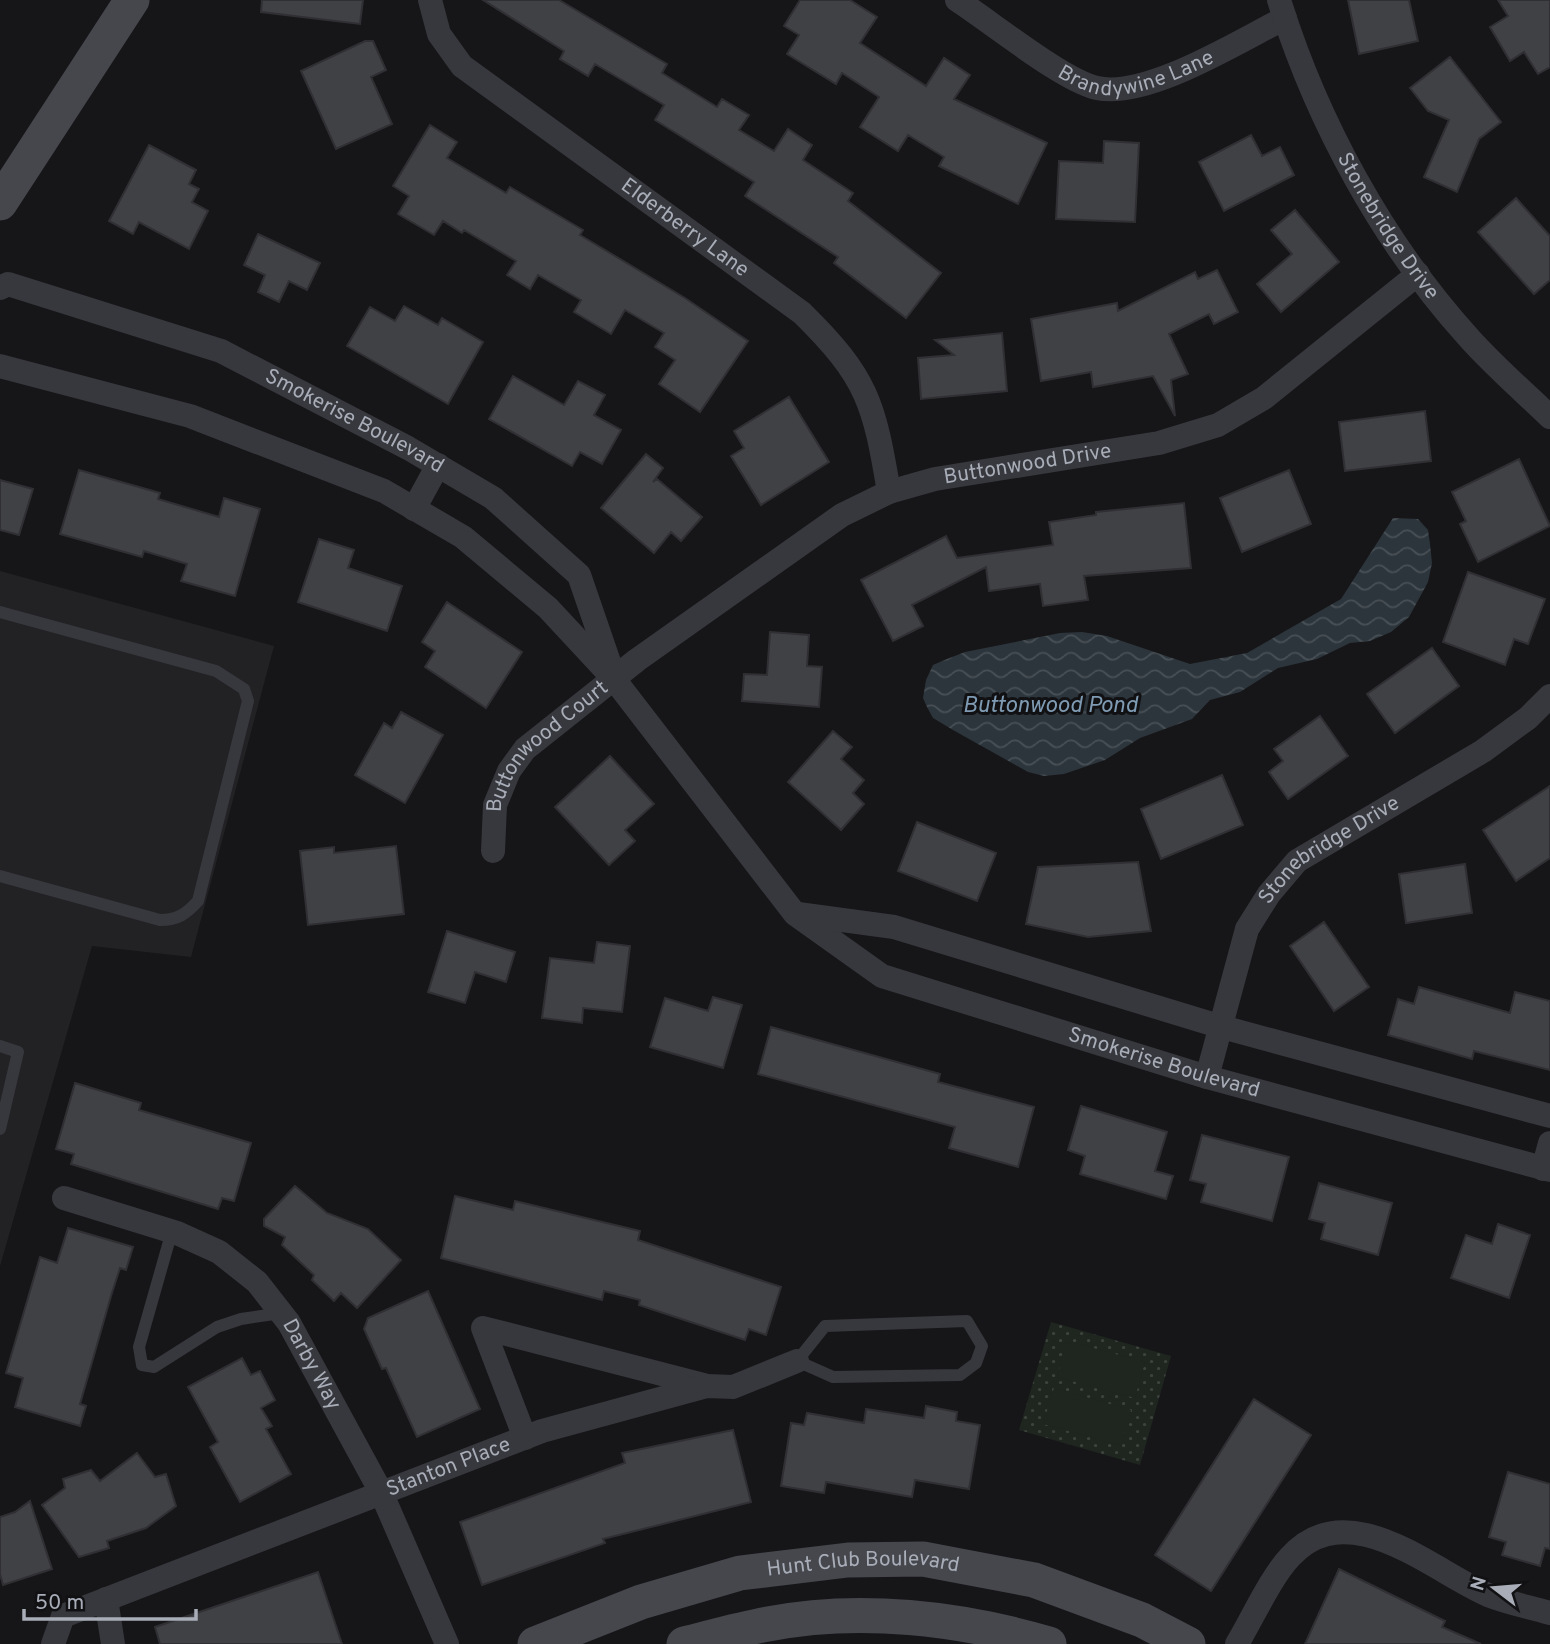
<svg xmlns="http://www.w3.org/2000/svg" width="1550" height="1644" viewBox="0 0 1550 1644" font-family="Overpass,sans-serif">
<defs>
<pattern id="park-dots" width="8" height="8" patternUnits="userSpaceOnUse" patternTransform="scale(1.75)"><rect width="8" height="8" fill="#1e261f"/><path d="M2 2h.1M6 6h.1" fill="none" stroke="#3c433d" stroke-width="1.8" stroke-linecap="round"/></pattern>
<pattern id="water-waves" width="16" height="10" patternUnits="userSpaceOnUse" patternTransform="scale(1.75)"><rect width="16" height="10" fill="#2c353c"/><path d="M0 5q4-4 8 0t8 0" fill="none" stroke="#485056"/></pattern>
</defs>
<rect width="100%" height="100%" fill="#161618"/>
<path fill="#222225" d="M 0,571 L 274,646 L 191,957 L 92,946 L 0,1266 Z"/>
<path fill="url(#park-dots)" d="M 1051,1322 L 1171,1356 L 1140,1465 L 1019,1430 Z"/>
<path fill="#1e261f" d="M 1067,1341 L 1145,1362 L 1135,1398 L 1057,1377 Z
M 1054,1388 L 1131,1410 L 1121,1446 L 1043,1424 Z"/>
<path fill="url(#water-waves)" d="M 1393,518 L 1418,519 L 1428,530 L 1430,544 L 1432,563 L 1428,582 L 1409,617 L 1391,632 L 1370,641 L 1350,643 L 1317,659 L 1278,668 L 1240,692 L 1210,700 L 1192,719 L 1140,738 L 1105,760 L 1064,774 L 1044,776 L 1028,772 L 953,730 L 933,718 L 927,707 L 923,698 L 926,680 L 933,665 L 942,661 L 965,652 L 1060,633 L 1082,632 L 1107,636 L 1190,664 L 1247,653 L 1341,599 Z"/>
<path fill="#404145" stroke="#303034" stroke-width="2" d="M 262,0 L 363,0 L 360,24 L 261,12 Z
M 483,0 L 559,0 L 667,64 L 662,73 L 717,107 L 722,99 L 749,115 L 739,130 L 774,151 L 788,129 L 812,145 L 803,160 L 853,193 L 848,201 L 941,273 L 906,318 L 834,263 L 838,257 L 745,196 L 754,182 L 655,120 L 664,105 L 595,64 L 588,76 L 560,59 L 564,51 Z
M 800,0 L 850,0 L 877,17 L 860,43 L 926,86 L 944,58 L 970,75 L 954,99 L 1047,143 L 1018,204 L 939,166 L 944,157 L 908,135 L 898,151 L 860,127 L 879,97 L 842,73 L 836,84 L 787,54 L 799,35 L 784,26 Z
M 1348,0 L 1409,0 L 1418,41 L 1359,54 Z
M 1498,0 L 1550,0 L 1550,67 L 1538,74 L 1524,52 L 1510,61 L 1490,27 L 1508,16 Z
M 365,41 L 373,41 L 386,70 L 371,77 L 392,124 L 336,149 L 301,71 Z
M 1450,57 L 1501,122 L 1479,139 L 1457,192 L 1424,177 L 1449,120 L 1428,111 L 1410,88 Z
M 430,125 L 457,142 L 447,158 L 506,193 L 510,187 L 583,230 L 580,235 L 685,298 L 748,341 L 700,412 L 659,384 L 675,360 L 655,347 L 664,333 L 625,310 L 611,334 L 574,312 L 581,300 L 538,275 L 530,289 L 507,275 L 516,261 L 464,230 L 462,233 L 443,221 L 434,235 L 398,214 L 409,196 L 393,186 Z
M 1251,135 L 1262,156 L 1280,147 L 1294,175 L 1224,211 L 1199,162 Z
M 1104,141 L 1139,143 L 1135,222 L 1056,219 L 1059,161 L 1103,163 Z
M 149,145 L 196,170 L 189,184 L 199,189 L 192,202 L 208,211 L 189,249 L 139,222 L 133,234 L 109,221 Z
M 1516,198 L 1550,236 L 1550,280 L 1534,294 L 1478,232 Z
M 1295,210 L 1339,262 L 1281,312 L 1257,284 L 1292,254 L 1271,230 Z
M 258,234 L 320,263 L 307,290 L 289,281 L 279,302 L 258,292 L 265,275 L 244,265 Z
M 1217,270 L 1238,312 L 1214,324 L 1209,314 L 1169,334 L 1188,374 L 1171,380 L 1175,416 L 1153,376 L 1093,387 L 1091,372 L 1041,381 L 1031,319 L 1117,303 L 1118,311 L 1195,272 L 1198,279 Z
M 404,306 L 438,325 L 442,318 L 483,342 L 448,404 L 347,346 L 370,307 L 395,321 Z
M 1002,333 L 1007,391 L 921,399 L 918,358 L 954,355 L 935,340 Z
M 513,376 L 564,405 L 578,381 L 605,395 L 594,415 L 621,430 L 602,464 L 580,452 L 572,466 L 489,419 Z
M 789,397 L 829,462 L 761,505 L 731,456 L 744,448 L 734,431 Z
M 1425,411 L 1431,461 L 1345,471 L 1339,422 Z
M 646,454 L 663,468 L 653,482 L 657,479 L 702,517 L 681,541 L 671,532 L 654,553 L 601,508 Z
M 1519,459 L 1550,526 L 1478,562 L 1460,524 L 1466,521 L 1452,492 Z
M 79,470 L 160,493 L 158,499 L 219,517 L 224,498 L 260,509 L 235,596 L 181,581 L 187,564 L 144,551 L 142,557 L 60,534 Z
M 1289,470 L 1311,524 L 1242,552 L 1220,498 Z
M 0,480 L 33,489 L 19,535 L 0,530 Z
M 1184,503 L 1191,568 L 1084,576 L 1088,600 L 1043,606 L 1040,584 L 989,591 L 986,567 L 912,605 L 923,626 L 893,641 L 861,580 L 946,536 L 957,558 L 1053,545 L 1049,522 L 1096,515 L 1096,512 Z
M 319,539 L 354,550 L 348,568 L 402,586 L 387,631 L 298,602 Z
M 1468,572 L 1545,599 L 1528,644 L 1514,639 L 1505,665 L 1443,642 Z
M 447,602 L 522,652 L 486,708 L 425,667 L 435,651 L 422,642 Z
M 770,632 L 809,635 L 807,666 L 822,667 L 819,707 L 742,701 L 744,674 L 767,675 Z
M 1432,648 L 1459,686 L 1395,733 L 1367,694 Z
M 401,712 L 443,735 L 405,803 L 355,775 L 384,723 L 392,728 Z
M 1320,716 L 1348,756 L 1288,799 L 1269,772 L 1283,761 L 1274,749 Z
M 833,731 L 852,747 L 841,759 L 864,780 L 853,793 L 864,804 L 841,830 L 788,782 Z
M 610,756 L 654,804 L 625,830 L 635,841 L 609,865 L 555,807 Z
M 1222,775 L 1243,825 L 1161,859 L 1141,809 Z
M 1550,786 L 1550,858 L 1516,881 L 1483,830 Z
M 917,822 L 996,853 L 977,901 L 898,871 Z
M 396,846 L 404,914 L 308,925 L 300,851 L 334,847 L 334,853 Z
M 1138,862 L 1151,931 L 1088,937 L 1026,924 L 1038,867 Z
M 1465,864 L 1472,913 L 1406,923 L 1399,874 Z
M 1324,922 L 1369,987 L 1334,1011 L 1290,946 Z
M 447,931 L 515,952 L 506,982 L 475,972 L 465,1003 L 428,992 Z
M 597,942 L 630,946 L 622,1012 L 583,1008 L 582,1023 L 542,1018 L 550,958 L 594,963 Z
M 1419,987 L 1510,1013 L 1515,992 L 1550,1001 L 1550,1070 L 1474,1051 L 1472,1059 L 1388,1035 L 1398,999 L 1414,1004 Z
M 713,997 L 742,1005 L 723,1068 L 650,1047 L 665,998 L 708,1011 Z
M 771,1027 L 940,1074 L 938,1082 L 1034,1107 L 1018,1167 L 949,1148 L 955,1127 L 758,1074 Z
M 75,1083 L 141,1103 L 139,1110 L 251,1143 L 234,1201 L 222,1198 L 218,1209 L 71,1164 L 74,1154 L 56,1149 Z
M 1081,1106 L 1167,1132 L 1155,1171 L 1173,1176 L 1166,1199 L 1080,1174 L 1085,1156 L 1068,1150 Z
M 1202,1135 L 1289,1157 L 1272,1221 L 1201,1202 L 1206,1184 L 1190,1180 Z
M 1319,1183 L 1392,1203 L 1378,1255 L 1321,1239 L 1325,1223 L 1309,1219 Z
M 295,1186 L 327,1213 L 368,1229 L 401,1260 L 357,1308 L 341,1293 L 334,1301 L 312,1280 L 314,1275 L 282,1245 L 285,1237 L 264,1226 L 264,1219 Z
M 455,1196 L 513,1210 L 515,1201 L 640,1231 L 638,1240 L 781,1287 L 766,1335 L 749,1329 L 745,1340 L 639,1305 L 640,1300 L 604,1291 L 602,1300 L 441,1258 Z
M 1498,1224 L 1530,1235 L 1509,1298 L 1451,1278 L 1466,1235 L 1492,1244 Z
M 68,1228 L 133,1247 L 126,1270 L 120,1268 L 111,1296 L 80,1404 L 86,1406 L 80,1426 L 15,1407 L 23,1378 L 6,1373 L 40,1257 L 57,1263 Z
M 428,1291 L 480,1409 L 417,1437 L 386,1368 L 382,1369 L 364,1329 L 368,1318 Z
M 242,1358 L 251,1375 L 260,1371 L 275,1400 L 261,1408 L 272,1426 L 266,1429 L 291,1474 L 240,1502 L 210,1447 L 218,1442 L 188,1387 Z
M 1254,1399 L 1311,1435 L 1211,1591 L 1155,1555 Z
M 926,1406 L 957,1412 L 956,1421 L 980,1425 L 969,1489 L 915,1480 L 912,1497 L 826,1482 L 824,1493 L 781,1486 L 791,1423 L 804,1425 L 807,1413 L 864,1423 L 866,1409 L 924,1418 Z
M 733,1430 L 751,1502 L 603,1539 L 605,1543 L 482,1585 L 460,1522 L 625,1463 L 622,1453 Z
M 137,1453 L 155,1477 L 166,1474 L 176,1506 L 146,1528 L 107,1541 L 109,1548 L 79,1557 L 42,1505 L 65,1488 L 63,1479 L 91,1470 L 100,1481 Z
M 1508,1472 L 1550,1484 L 1550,1549 L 1545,1548 L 1540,1566 L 1502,1555 L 1506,1542 L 1489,1537 Z
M 30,1501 L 52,1569 L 3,1585 L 0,1574 L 0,1517 L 15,1512 Z
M 1339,1569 L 1445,1621 L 1442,1627 L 1481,1644 L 1305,1644 Z
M 318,1572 L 342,1644 L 160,1644 L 155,1627 Z"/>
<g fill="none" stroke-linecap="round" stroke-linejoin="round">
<path stroke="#37383d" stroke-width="12" d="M 0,612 L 216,671 L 244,689 L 248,701 L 198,901 C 186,914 178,920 160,920 L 0,876
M 0,1046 L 18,1052 L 0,1129
M 172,1231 L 139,1347 L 142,1365 L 154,1367 L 217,1327 L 241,1319 L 281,1313
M 967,1321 L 982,1346 L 976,1363 L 960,1375 L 833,1377 L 797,1361 L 825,1326 Z"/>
<g stroke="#37383d" stroke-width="24">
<path id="s1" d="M 430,0 L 439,34 L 462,66 L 802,313 C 868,378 874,403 889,492"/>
<path id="s2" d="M 957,0 C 991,22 1062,80 1097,88 C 1147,99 1239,41 1285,18"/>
<path id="s3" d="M 1279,0 C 1317,122 1383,243 1469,338 C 1494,366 1523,391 1550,417"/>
<path id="s4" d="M 0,288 L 8,284 L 221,351 L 408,448 L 493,498 L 579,575 L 611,668"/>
<path id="s5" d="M 0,366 L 190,416 L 384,491 L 463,537 L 548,608 L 614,679 L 795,914 L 882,976 L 1207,1077 L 1550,1170"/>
<path d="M 414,509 L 438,465"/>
<path id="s6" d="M 493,851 L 495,805 L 509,771 L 525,749 L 637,660 L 842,515 L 889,492 L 935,479 L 1159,443 L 1218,425 L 1264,398 L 1418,274"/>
<path d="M 798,914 L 894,927 L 1222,1027 L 1550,1116"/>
<path id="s7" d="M 1207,1077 L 1247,929 L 1269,894 L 1297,861 L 1483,751 L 1528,718 L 1550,696"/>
<path d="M 1543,1169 L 1550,1143"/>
<path id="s8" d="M 64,1198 L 177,1233 L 219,1252 L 257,1282 L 289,1323 L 381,1492 L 447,1644"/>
<path d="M 525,1438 L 483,1328 L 704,1385"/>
<path d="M 106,1599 L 113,1644"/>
<path id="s9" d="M 53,1644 L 63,1616 L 542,1431 L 707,1386 L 733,1387 L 797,1361"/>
<path d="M 1237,1644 C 1252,1619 1271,1577 1290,1557 C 1348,1493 1431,1570 1488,1595 C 1508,1603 1530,1607 1550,1613"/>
</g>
<g stroke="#45474d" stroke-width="35">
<path d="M 0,203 L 132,0"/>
<path id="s10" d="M 535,1644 L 641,1602 L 740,1573 L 848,1560 L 923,1559 L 1034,1580 L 1142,1620 L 1188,1644"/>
<path d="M 684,1644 C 712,1637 740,1629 768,1624 C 859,1606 960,1618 1049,1644"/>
</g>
</g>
<g text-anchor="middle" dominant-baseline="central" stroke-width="6" stroke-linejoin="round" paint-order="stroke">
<g font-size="21" fill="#a8adb8" stroke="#111113">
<text stroke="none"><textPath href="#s2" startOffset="206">Brandywine Lane</textPath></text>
<text stroke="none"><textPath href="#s3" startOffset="252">Stonebridge Drive</textPath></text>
<text stroke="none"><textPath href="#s1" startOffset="350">Elderberry Lane</textPath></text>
<text stroke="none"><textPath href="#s4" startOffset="383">Smokerise Boulevard</textPath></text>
<text stroke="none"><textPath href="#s6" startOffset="698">Buttonwood Drive</textPath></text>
<text stroke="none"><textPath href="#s6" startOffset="126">Buttonwood Court</textPath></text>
<text stroke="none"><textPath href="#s7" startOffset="270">Stonebridge Drive</textPath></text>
<text stroke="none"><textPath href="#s5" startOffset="1402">Smokerise Boulevard</textPath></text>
<text stroke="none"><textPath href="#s8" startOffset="312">Darby Way</textPath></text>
<text stroke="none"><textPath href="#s9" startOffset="443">Stanton Place</textPath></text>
<text stroke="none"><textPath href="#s10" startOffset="341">Hunt Club Boulevard</textPath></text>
</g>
<g font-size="23" font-style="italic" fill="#7f9bb3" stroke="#111113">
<text x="1050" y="706">Buttonwood Pond</text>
</g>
</g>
<g transform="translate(1494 1588) rotate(286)" stroke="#111113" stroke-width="5" paint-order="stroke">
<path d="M0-5L12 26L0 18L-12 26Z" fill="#a8adb8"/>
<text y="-10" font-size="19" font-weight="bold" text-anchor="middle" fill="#a8adb8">N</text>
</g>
<path d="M24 1609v10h172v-10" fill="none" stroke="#a8adb8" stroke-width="3.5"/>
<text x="35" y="1609" font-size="21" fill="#a8adb8" stroke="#111113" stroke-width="5" paint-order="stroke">50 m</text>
</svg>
